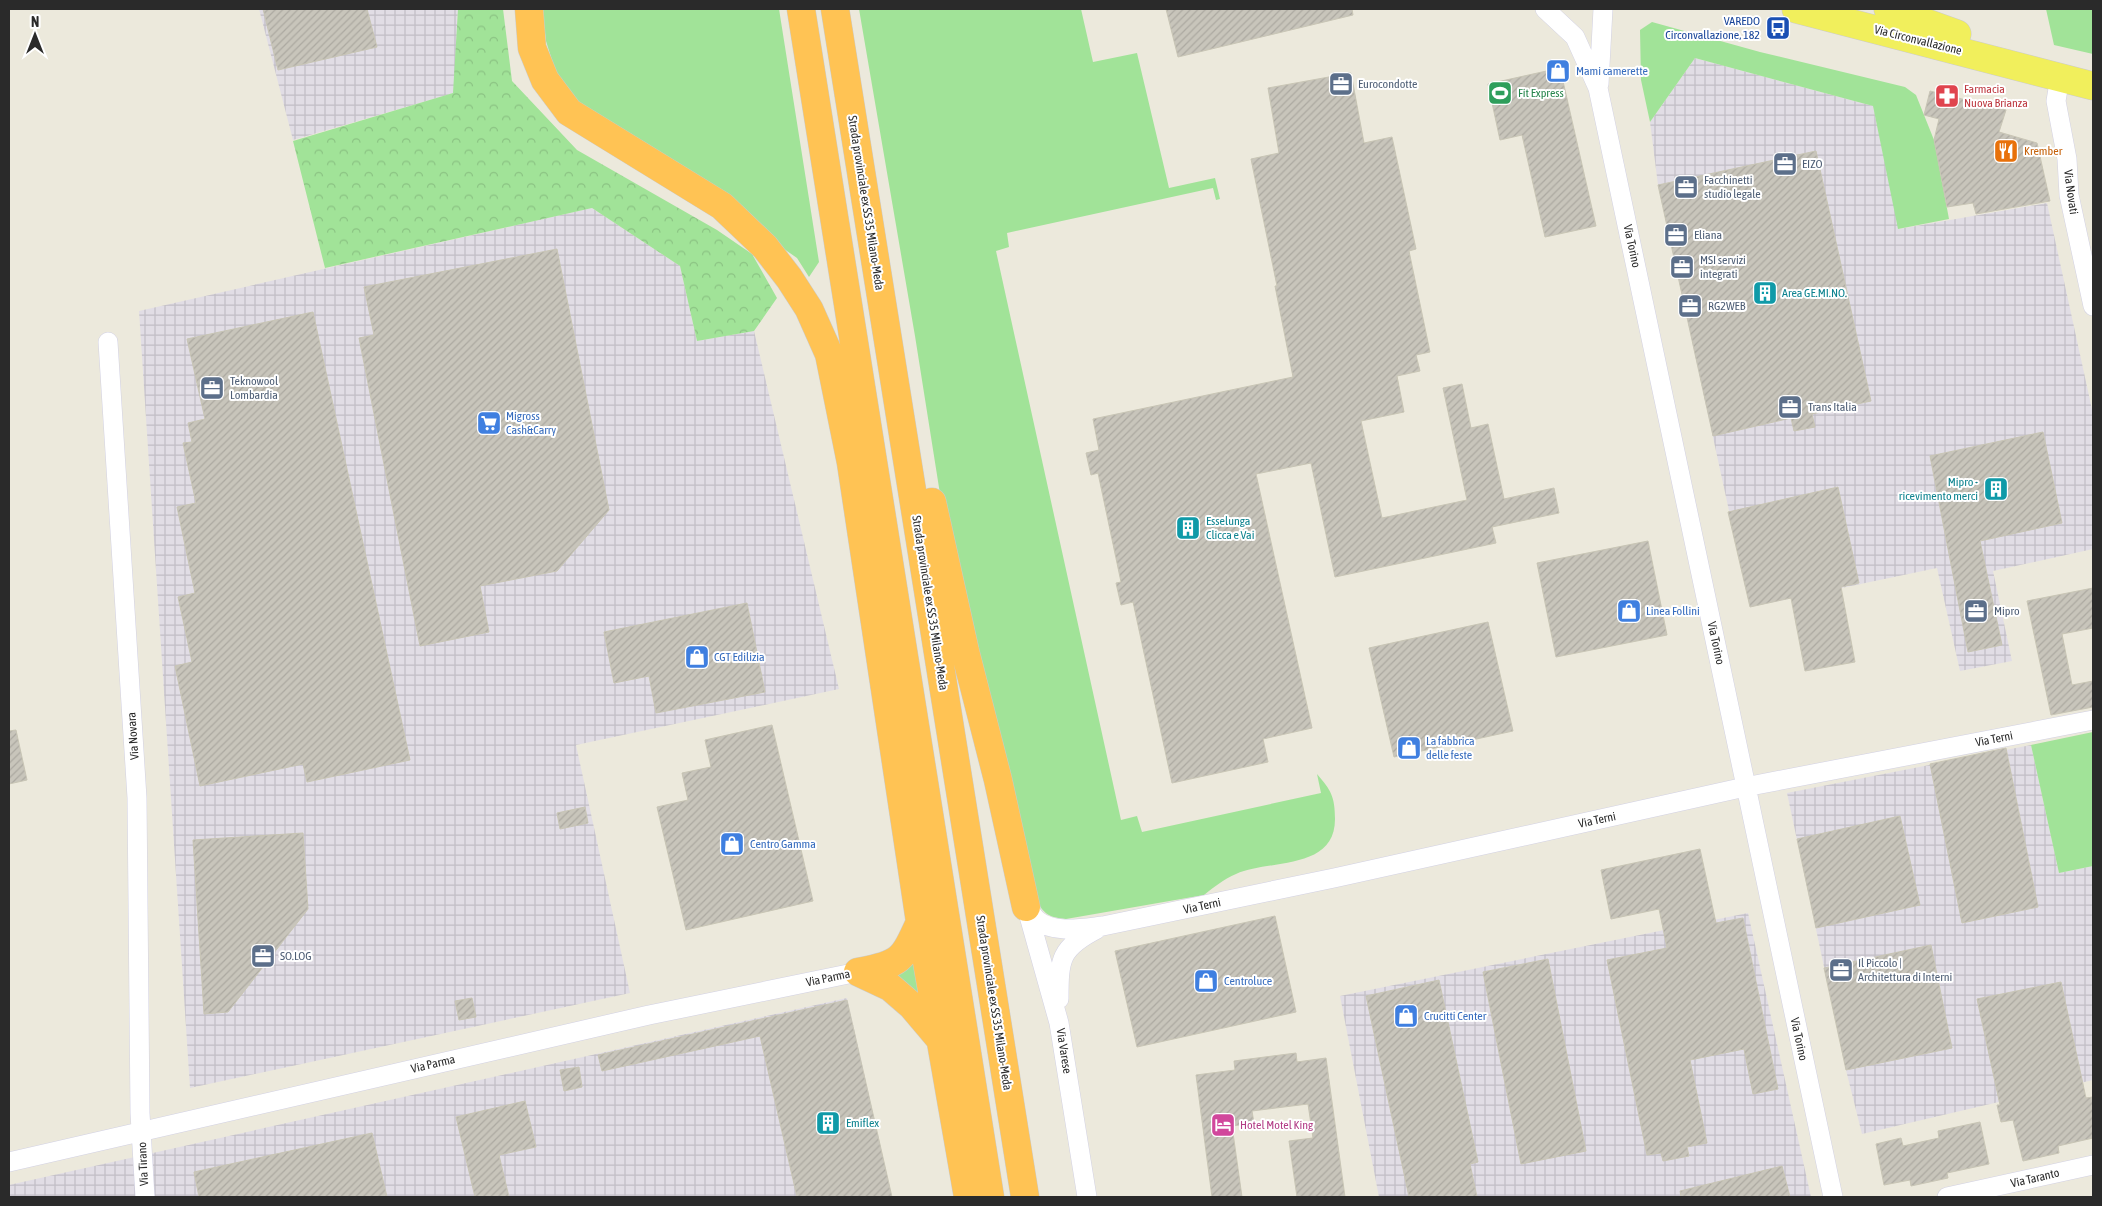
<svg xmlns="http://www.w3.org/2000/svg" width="2102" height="1206" viewBox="0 0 2102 1206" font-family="'Asap Condensed',sans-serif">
<defs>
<pattern id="industrial-grid" width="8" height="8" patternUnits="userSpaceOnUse" patternTransform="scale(1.25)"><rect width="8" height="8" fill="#e1dde5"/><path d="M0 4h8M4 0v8" fill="none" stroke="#c1bec5"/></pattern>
<pattern id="forest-crowns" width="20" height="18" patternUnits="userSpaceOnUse" patternTransform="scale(1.25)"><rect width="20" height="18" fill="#a1e398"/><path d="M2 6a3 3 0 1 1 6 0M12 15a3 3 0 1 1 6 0" fill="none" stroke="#8bc383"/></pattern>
<pattern id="building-hatch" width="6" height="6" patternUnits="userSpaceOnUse" patternTransform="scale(1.25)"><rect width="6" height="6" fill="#c8c5bb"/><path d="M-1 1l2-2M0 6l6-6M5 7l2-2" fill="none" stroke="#aca9a1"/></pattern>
</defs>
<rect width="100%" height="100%" fill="#ece9dc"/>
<path fill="url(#industrial-grid)" d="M 259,9 L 458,9 L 454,93 L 293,140 Z
M 1695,58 L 1873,106 L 1899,229 L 2047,203 L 2093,414 L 2093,549 L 1993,571 L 2012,661 L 1960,671 L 1937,568 L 1750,607 L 1658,185 L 1650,122 Z
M 592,208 L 680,266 L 697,341 L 754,331 L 839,689 L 576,745 L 630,993 L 190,1088 L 139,311 Z
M 2031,745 L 2059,873 L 2093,866 L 2093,1080 L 1862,1134 L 1846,1070 L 1787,793 Z
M 1748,913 L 1811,1197 L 1379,1197 L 1340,996 Z
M 847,998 L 892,1197 L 9,1197 L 9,1185 Z"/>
<path fill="#a1e398" d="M 542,9 L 779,9 L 819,262 L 809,277 L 797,258 L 611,128 L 575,99 L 555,70 L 546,41 Z
M 859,9 L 1081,9 L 1093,62 L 1137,53 L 1169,188 L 1215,178 L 1220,199 L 1216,200 L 1213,188 L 1007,233 L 1009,247 L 996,251 L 1121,820 L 1137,816 L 1142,832 L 1321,793 L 1317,774 C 1331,790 1335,797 1335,819 C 1335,871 1269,859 1236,874 C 1224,879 1214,887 1204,895 L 1066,919 C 1046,917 1043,913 1034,895 L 944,519 L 915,336 Z
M 2046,9 L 2093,9 L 2093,54 L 2054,45 Z
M 1652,22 L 1760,52 L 1905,87 L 1916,95 L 1934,140 L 1949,219 L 1898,229 L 1873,106 L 1695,58 L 1650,122 L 1641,80 L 1640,30 Z
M 2093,732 L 2093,866 L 2059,873 L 2031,745 Z
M 914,956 L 920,996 L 892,976 Z"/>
<path fill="url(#forest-crowns)" d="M 458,9 L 503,9 L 512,81 L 577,150 L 717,230 L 752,254 L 777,298 L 754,331 L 697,341 L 680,266 L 592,208 L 325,268 L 293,141 L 453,93 Z"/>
<path fill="url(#building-hatch)" stroke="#c8c5b5" d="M 263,9 L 367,9 L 377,47 L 278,70 Z
M 1166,9 L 1352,9 L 1353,15 L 1178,57 Z
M 1560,68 L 1596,226 L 1545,237 L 1522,135 L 1500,140 L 1488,84 Z
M 1351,73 L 1364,143 L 1392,137 L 1416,249 L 1409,251 L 1430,352 L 1416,355 L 1420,371 L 1397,376 L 1404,412 L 1361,421 L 1382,518 L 1467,500 L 1443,388 L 1462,384 L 1471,428 L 1488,424 L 1504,499 L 1554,488 L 1559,513 L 1492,527 L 1496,543 L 1335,577 L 1311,463 L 1256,474 L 1312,728 L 1263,739 L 1268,762 L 1172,783 L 1133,602 L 1121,605 L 1116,583 L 1121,582 L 1098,473 L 1091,475 L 1086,453 L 1099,450 L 1093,419 L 1293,377 L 1275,286 L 1277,286 L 1251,159 L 1279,153 L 1268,88 Z
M 1930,91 L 2006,110 L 1999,132 L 2037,143 L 2050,201 L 1976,214 L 1973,203 L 1947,207 L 1934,140 L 1939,119 L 1924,115 Z
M 1816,151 L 1871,401 L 1812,414 L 1815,427 L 1794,431 L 1791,418 L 1713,436 L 1658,185 Z
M 557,249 L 609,510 L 557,571 L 480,586 L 489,632 L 420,646 L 359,338 L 374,335 L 364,287 Z
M 313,312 L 410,760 L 307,782 L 303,764 L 200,786 L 175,666 L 192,662 L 178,597 L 195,593 L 177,507 L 196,503 L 183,443 L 192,442 L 188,423 L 205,419 L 187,339 Z
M 2043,432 L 2062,523 L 1980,541 L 2002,645 L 1968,652 L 1930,456 Z
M 1838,487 L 1859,583 L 1841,587 L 1855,662 L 1805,671 L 1791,598 L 1750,607 L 1728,512 Z
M 1648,541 L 1667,635 L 1556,657 L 1537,563 Z
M 2093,588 L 2093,628 L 2062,634 L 2072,685 L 2093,681 L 2093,707 L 2051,715 L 2027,601 Z
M 747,603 L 765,692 L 656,713 L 649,676 L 614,683 L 604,632 Z
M 1488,622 L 1513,731 L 1394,757 L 1369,648 Z
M 772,725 L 813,901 L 686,930 L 657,807 L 688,800 L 682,773 L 711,767 L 705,740 Z
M 16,730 L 27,780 L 9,784 L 9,731 Z
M 2006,748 L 2038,907 L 1962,923 L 1930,764 Z
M 585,807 L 588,823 L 560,829 L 557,813 Z
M 1900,816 L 1920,905 L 1816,928 L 1797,839 Z
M 303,833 L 308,909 L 228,1012 L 204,1014 L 193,840 Z
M 1700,849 L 1716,923 L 1743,918 L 1778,1089 L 1753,1094 L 1744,1049 L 1690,1060 L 1707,1143 L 1687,1147 L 1689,1156 L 1663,1161 L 1661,1153 L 1647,1155 L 1607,960 L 1667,948 L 1659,909 L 1611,919 L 1601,870 Z
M 1275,916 L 1296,1012 L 1137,1047 L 1115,951 Z
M 1931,945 L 1952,1048 L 1846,1070 L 1824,968 Z
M 1548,959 L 1586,1151 L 1521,1164 L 1483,972 Z
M 1439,980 L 1478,1162 L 1470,1164 L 1477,1197 L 1409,1197 L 1366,996 Z
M 2061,982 L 2086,1098 L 2093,1097 L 2093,1138 L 2058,1146 L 2059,1153 L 2023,1161 L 2013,1120 L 2001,1122 L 1997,1105 L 2000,1105 L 1977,999 Z
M 472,998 L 476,1017 L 459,1020 L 455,1001 Z
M 847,1000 L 892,1197 L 797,1197 L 760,1036 L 602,1071 L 598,1055 Z
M 1296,1053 L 1297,1062 L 1326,1058 L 1345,1197 L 1297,1197 L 1289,1141 L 1313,1138 L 1308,1104 L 1252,1111 L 1254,1123 L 1232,1126 L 1242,1197 L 1212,1197 L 1196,1075 L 1235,1070 L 1234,1061 Z
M 579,1067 L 582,1087 L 564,1091 L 560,1070 Z
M 525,1101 L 536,1147 L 499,1155 L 509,1197 L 475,1197 L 456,1117 Z
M 1980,1122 L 1989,1164 L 1947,1173 L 1948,1178 L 1911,1186 L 1910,1180 L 1884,1185 L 1876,1144 L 1901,1138 L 1903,1146 L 1939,1138 L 1938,1131 Z
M 372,1133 L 387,1197 L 199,1197 L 194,1172 Z
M 1782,1166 L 1790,1197 L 1681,1197 L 1680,1191 Z"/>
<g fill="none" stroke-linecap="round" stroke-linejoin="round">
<defs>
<path id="street" d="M 1545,9 L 1575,37 L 1598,88 L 1833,1197
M 2060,77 L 2056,101 L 2067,159 L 2069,195 L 2093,306
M 1599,84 L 1603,9
M 108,342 L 137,798 L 140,1113 L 145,1197
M 1026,907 C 1030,911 1033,916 1037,920 C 1053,934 1084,928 1103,926 L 1334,878 L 1745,787 L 2093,720
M 1027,909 L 1059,1023 L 1087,1197
M 1059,999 C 1059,959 1060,948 1097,929
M 9,1162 L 649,1015 L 858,972
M 1947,1197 L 2093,1165"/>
<path id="primary" d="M 1796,9 L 2093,86
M 1888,9 L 1957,34"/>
<path id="highway" d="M 529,9 L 532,48 L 545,80 L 569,112 L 722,206 L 765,247 L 789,278 L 809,309 L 829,354 L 851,463 L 920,922 L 968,1197
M 801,9 L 990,1197
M 835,9 L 1025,1197
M 932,502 L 965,651 L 998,780 L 1026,907
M 858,972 L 890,987 L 912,1006 L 939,1038
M 858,972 C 901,963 902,962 920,922"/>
</defs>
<use href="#street" stroke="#d2d1e3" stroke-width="20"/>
<use href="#primary" stroke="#ccc" stroke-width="29"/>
<use href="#highway" stroke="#ccc" stroke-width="29"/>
<use href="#street" stroke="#fff" stroke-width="19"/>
<use href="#primary" stroke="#f1ef5c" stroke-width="28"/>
<use href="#highway" stroke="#ffc354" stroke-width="28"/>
</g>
<defs>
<symbol id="bus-square" viewBox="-11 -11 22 22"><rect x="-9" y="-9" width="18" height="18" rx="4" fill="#1a4fb4" stroke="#fff"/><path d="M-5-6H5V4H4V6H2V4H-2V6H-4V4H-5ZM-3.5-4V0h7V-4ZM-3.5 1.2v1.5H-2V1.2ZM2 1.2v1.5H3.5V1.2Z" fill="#fff"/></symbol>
<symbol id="shop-square" viewBox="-11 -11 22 22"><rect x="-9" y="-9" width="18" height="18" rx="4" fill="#3f7fe0" stroke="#fff"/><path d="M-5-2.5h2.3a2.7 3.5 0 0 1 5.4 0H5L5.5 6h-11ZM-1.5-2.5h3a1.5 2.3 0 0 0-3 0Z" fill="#fff"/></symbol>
<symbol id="office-square" viewBox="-11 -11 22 22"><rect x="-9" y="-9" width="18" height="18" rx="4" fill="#5c6f8a" stroke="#fff"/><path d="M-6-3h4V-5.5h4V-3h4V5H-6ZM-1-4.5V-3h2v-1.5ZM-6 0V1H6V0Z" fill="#fff"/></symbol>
<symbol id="stadium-square" viewBox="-11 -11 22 22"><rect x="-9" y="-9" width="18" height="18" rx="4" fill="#2e9e5b" stroke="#fff"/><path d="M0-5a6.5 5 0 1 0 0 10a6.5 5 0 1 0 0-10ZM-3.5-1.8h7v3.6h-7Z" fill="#fff"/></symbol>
<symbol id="pharmacy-square" viewBox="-11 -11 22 22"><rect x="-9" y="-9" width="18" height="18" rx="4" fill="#e0444e" stroke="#fff"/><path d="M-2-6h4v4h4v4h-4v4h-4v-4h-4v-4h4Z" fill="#fff"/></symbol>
<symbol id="restaurant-square" viewBox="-11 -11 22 22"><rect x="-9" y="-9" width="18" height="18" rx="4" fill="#e8710a" stroke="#fff"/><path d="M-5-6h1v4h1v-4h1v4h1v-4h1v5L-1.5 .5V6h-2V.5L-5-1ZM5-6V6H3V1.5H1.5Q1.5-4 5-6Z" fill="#fff"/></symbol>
<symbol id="building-square" viewBox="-11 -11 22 22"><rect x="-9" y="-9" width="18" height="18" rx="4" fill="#0f9aa8" stroke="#fff"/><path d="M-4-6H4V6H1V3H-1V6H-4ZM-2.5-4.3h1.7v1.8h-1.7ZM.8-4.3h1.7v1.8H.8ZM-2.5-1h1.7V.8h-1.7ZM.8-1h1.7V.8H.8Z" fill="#fff"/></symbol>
<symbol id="supermarket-square" viewBox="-11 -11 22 22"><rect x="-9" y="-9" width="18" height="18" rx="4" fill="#3f7fe0" stroke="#fff"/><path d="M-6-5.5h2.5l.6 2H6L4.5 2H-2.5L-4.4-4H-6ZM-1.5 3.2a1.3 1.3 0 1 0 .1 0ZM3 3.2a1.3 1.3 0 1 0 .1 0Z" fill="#fff"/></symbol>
<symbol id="hotel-square" viewBox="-11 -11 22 22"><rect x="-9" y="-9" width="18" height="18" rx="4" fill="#d1479c" stroke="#fff"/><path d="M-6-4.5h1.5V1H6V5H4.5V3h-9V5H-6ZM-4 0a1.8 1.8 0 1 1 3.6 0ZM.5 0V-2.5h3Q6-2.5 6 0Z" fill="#fff"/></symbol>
</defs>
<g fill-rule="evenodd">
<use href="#bus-square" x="1764" y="14" width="28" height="28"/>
<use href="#shop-square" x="1544" y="57" width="28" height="28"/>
<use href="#office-square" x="1327" y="70" width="28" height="28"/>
<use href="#stadium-square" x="1486" y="79" width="28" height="28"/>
<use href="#pharmacy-square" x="1933" y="82" width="28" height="28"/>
<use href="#restaurant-square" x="1992" y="137" width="28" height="28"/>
<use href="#office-square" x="1771" y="150" width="28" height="28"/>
<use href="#office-square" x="1672" y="173" width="28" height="28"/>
<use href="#office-square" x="1662" y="221" width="28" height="28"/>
<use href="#office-square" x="1668" y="253" width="28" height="28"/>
<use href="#building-square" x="1751" y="279" width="28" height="28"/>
<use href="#office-square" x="1676" y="292" width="28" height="28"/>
<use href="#office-square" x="198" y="374" width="28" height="28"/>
<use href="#office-square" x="1776" y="393" width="28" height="28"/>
<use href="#supermarket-square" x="475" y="409" width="28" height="28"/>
<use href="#building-square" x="1982" y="475" width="28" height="28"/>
<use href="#building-square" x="1174" y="514" width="28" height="28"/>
<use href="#shop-square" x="1615" y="597" width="28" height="28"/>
<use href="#office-square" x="1962" y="597" width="28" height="28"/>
<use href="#shop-square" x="683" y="643" width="28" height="28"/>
<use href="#shop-square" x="1395" y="734" width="28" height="28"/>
<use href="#shop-square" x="718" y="830" width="28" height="28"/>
<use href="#office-square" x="249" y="942" width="28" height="28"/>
<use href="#office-square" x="1827" y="956" width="28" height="28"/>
<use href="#shop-square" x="1192" y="967" width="28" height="28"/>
<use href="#shop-square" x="1392" y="1002" width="28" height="28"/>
<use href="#building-square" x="814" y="1109" width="28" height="28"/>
<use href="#hotel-square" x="1209" y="1111" width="28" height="28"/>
</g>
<g text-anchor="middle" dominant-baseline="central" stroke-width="4" stroke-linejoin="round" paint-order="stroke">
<g font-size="12" fill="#164399" stroke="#fff" text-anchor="end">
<text x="1760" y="21">VAREDO<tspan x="1760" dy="14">Circonvallazione, 182</tspan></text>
</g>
<g font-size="12" fill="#2a2a2a" stroke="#fff">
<text transform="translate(1918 40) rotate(14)">Via Circonvallazione</text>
<text transform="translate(2071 192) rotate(82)">Via Novati</text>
<text transform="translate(866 203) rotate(81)">Strada provinciale ex SS 35 Milano-Meda</text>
<text transform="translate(1632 246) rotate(78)">Via Torino</text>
<text transform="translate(930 603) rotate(81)">Strada provinciale ex SS 35 Milano-Meda</text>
<text transform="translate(1716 643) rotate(78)">Via Torino</text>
<text transform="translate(133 736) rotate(-94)">Via Novara</text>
<text transform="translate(1994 739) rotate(-11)">Via Terni</text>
<text transform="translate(1597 820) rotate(-12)">Via Terni</text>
<text transform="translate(1202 906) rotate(-12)">Via Terni</text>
<text transform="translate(828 978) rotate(-12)">Via Parma</text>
<text transform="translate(994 1003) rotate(81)">Strada provinciale ex SS 35 Milano-Meda</text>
<text transform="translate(1799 1039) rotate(78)">Via Torino</text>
<text transform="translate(1064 1051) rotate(81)">Via Varese</text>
<text transform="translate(433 1064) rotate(-13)">Via Parma</text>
<text transform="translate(143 1164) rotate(-93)">Via Tirano</text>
<text transform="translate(2035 1178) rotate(-13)">Via Taranto</text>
</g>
<g font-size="12" fill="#366cbe" stroke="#fff" text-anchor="start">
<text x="1576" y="71">Mami camerette</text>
<text x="506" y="416">Migross<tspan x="506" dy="14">Cash&amp;Carry</tspan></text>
<text x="1646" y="611">Linea Follini</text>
<text x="714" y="657">CGT Edilizia</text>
<text x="1426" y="741">La fabbrica<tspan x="1426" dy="14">delle feste</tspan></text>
<text x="750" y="844">Centro Gamma</text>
<text x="1224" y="981">Centroluce</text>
<text x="1424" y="1016">Crucitti Center</text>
</g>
<g font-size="12" fill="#4e5e75" stroke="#fff" text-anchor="start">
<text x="1358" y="84">Eurocondotte</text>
<text x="1802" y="164">EIZO</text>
<text x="1704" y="180">Facchinetti<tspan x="1704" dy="14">studio legale</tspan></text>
<text x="1694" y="235">Eliana</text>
<text x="1700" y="260">MSI servizi<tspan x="1700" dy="14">integrati</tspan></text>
<text x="1708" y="306">RG2WEB</text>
<text x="230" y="381">Teknowool<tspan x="230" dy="14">Lombardia</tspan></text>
<text x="1808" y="407">Trans Italia</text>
<text x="1994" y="611">Mipro</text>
<text x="280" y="956">SO.LOG</text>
<text x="1858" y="963">Il Piccolo |<tspan x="1858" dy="14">Architettura di Interni</tspan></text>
</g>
<g font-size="12" fill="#be3a42" stroke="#fff" text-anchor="start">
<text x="1964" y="89">Farmacia<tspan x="1964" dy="14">Nuova Brianza</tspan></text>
</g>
<g font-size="12" fill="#27864d" stroke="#fff" text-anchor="start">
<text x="1518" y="93">Fit Express</text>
</g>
<g font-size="12" fill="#c56008" stroke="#fff" text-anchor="start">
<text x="2024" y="151">Krember</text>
</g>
<g font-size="12" fill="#0d838f" stroke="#fff" text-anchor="start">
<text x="1782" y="293">Area GE.MI.NO.</text>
<text x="1978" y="482" text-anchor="end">Mipro -<tspan x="1978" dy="14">ricevimento merci</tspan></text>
<text x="1206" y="521">Esselunga<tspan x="1206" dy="14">Clicca e Vai</tspan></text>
<text x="846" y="1123">Emiflex</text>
</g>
<g font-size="12" fill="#b23c85" stroke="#fff" text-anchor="start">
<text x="1240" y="1125">Hotel Motel King</text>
</g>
</g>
<rect width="2102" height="1206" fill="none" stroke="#2a2a2a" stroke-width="20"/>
<g transform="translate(35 35)" stroke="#ffffff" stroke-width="4" paint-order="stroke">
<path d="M0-4L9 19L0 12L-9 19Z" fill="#2a2a2a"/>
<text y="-8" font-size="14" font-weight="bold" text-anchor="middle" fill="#2a2a2a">N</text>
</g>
</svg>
